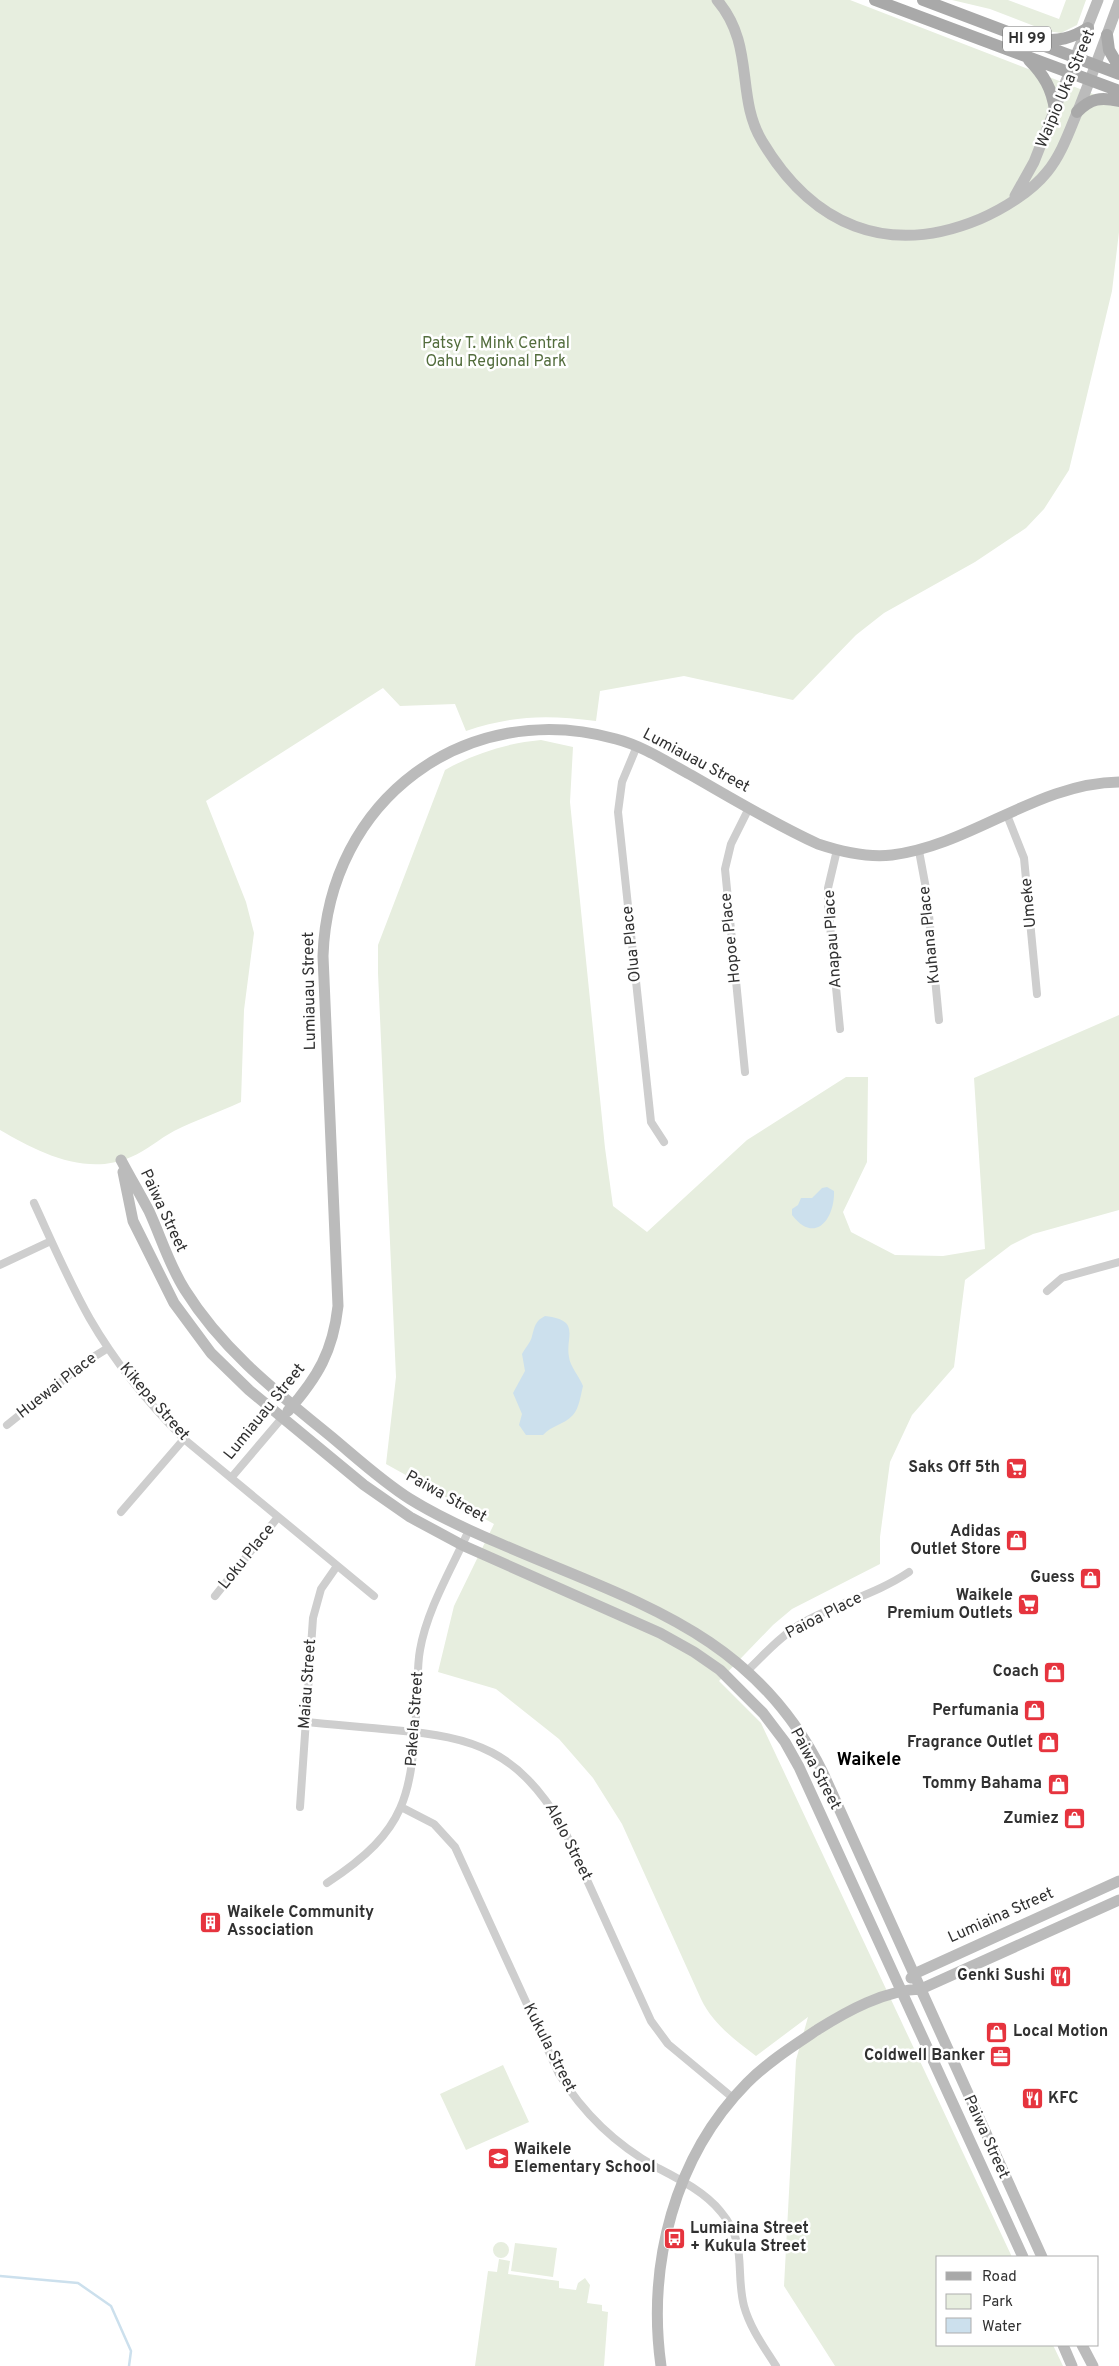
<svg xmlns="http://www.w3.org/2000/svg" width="1119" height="2366" viewBox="0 0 1119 2366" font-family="Overpass,sans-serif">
<rect width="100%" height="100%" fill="#fff"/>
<path fill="#e7eedf" d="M 0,0 L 850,0 L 1119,104 L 1119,232 L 1112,291 L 1069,470 L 1044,509 L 1026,528 L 975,562 L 884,613 L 856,635 L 793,700 L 684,676 L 600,691 L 596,721 C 548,715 513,715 466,731 L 455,704 L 400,706 L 383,688 L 206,801 L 246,902 L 254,933 L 244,1010 L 241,1102 C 219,1112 196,1120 174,1131 C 159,1139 146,1151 131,1157 C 86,1177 38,1152 0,1130 Z
M 952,0 L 1008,0 L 1059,19 L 1066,0 L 1086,0 L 1077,25 L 1061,33 L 1047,31 L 990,9 Z
M 541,740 L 573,747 L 570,802 L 605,1148 L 613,1206 L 647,1232 L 747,1140 L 846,1077 L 868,1077 L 867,1162 L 843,1212 L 851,1232 L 895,1255 L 943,1256 L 985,1249 L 974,1078 L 1119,1015 L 1119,1210 L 1033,1234 L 1011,1245 L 965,1280 L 954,1367 L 912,1415 L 890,1462 L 880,1537 L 880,1564 L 792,1609 L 773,1625 L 719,1681 L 761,1723 L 1012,2257 L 938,2257 L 938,2345 L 1053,2345 L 1063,2366 L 835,2366 L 784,2286 L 796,2060 L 808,2017 L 756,2056 C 734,2039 713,2024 701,1999 L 622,1824 L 593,1778 L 559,1739 L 496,1689 L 438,1672 L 454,1606 L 494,1524 L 386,1464 L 396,1377 L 378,973 L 378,945 L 445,770 C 475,753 508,743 541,740 Z
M 503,2065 L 529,2122 L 466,2150 L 440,2094 Z
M493 2250a8 8 0 1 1 16 0a8 8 0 1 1-16 0Z
M 515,2243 L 557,2248 L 553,2277 L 511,2271 Z
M 499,2259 L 510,2261 L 508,2274 L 559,2281 L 559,2288 L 576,2290 L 578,2283 L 585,2278 L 590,2285 L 587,2303 L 602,2305 L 602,2311 L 608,2312 L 604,2366 L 475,2366 L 488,2271 L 497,2272 Z"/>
<path fill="#cce0ed" d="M 827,1187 L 834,1191 C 835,1219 815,1245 792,1215 L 792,1209 L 798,1205 L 801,1198 L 812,1198 L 822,1188 Z
M 545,1316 C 582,1320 565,1337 569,1357 C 570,1366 579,1376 583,1386 C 581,1394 579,1409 573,1415 C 564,1425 552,1425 543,1435 L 526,1435 L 519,1425 L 522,1414 L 513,1393 L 525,1371 L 522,1354 C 525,1348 531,1342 532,1336 C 535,1326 535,1321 545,1316 Z"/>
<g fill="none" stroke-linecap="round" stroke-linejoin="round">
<path stroke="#cce0ed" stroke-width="2.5" d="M 0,2276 L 78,2283 L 111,2306 L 131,2351 L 129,2366"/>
<path stroke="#cecece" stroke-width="8" d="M 637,746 L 622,782 L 618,812 L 651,1122 L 664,1142
M 1007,815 L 1024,858 L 1037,994
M 837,850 L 828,888 L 828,904 L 840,1029
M 919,851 L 927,894 L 939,1020
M 745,1072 L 725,869 L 731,844 L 749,808
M 34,1203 C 52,1242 69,1282 90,1319 C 116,1364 148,1403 184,1439 L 374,1596
M 0,1265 L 51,1241
M 1047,1291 L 1062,1278 L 1119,1262
M 7,1425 L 87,1361 L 108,1348
M 231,1478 L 282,1418
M 121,1512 L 184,1439
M 215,1596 L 278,1517
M 747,1671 C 764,1655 778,1638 799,1625 C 834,1604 875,1595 909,1572
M 306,1722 C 335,1725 364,1727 393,1730 C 476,1737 517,1751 562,1825 L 651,2021 L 668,2044 L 733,2098
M 300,1807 L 313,1618 L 321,1589 L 337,1566
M 401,1807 L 434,1824 L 455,1847 L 559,2074 C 583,2113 615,2144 656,2167 C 679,2179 705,2192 721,2212 C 748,2244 735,2271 744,2306 C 750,2328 764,2347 776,2366
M 327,1883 C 411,1828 411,1793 417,1700 C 418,1683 417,1666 420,1650 C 427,1609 452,1568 469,1530"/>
<path stroke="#bbb" stroke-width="11" d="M 717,0 C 756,46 735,96 762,141 C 812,225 887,258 980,219 C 1003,209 1031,192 1047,172 C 1062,154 1070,129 1079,108 C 1093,73 1106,37 1119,2
M 1015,196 L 1034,162 L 1098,0
M 121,1160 C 130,1177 140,1194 149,1211 C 161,1237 169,1265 185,1290 C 223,1351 279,1394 334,1439 C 359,1460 383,1482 410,1499 C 439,1517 470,1531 501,1544 C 634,1602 754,1632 823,1773 L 1042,2257
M 123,1172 L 133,1221 L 174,1303 L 211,1353 L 249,1390 L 364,1485 L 410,1517 L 462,1545 L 660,1633 L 694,1652 L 720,1670 L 763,1713 L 785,1742 L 799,1767 L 1023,2257
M 288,1411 C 318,1377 333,1351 338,1306 L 323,956 C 328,800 466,697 616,739 C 643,746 667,762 691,775 C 733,799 774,824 818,844 C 842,852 867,858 892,855 C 972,845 1037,783 1119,782
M 911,1978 L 914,1974 L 1119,1881
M 1063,2345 L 1072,2366
M 1082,2345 L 1093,2366
M 661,2366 C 647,2265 674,2157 747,2083 C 768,2062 793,2046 817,2030 C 847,2011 885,1990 921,1989 L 1119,1900"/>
<path stroke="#a9a9a9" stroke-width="12" d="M 875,0 L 1119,91
M 923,0 L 1119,74
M 1107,35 L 1109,50 L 1119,67
M 1039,39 C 1058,42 1072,38 1088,28
M 1029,60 C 1044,75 1052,89 1055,110
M 1077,112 C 1091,98 1101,97 1119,101"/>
</g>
<defs>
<symbol id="supermarket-square" viewBox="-11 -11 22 22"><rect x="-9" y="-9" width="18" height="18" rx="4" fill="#e6343e" stroke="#fff"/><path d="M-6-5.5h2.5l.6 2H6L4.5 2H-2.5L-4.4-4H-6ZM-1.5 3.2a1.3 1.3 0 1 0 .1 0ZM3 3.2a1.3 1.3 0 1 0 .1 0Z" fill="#fff"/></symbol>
<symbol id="shop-square" viewBox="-11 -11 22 22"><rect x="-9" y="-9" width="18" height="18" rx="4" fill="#e6343e" stroke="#fff"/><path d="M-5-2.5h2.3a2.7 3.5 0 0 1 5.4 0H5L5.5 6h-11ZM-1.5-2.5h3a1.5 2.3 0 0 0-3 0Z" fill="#fff"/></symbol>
<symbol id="building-square" viewBox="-11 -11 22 22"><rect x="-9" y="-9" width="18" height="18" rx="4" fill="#e6343e" stroke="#fff"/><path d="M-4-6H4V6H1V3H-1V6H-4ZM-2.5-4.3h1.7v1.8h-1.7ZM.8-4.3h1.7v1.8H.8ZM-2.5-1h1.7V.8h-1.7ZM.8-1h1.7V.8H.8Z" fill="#fff"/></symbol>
<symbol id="restaurant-square" viewBox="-11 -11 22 22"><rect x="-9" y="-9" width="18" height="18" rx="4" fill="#e6343e" stroke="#fff"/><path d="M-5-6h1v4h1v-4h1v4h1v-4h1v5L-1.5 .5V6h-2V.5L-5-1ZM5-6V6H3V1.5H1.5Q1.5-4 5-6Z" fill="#fff"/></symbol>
<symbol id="office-square" viewBox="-11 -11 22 22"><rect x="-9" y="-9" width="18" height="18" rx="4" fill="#e6343e" stroke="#fff"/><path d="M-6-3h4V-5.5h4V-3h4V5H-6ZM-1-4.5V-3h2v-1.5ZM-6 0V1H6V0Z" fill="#fff"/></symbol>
<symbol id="school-square" viewBox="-11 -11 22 22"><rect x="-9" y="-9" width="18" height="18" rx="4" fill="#e6343e" stroke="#fff"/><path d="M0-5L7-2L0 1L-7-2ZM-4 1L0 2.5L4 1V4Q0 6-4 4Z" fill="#fff"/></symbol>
<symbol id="bus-square" viewBox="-11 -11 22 22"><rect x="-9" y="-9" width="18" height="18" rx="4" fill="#e6343e" stroke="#fff"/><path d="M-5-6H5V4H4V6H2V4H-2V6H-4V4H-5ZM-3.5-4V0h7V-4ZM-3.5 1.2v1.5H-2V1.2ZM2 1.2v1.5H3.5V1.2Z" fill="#fff"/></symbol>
</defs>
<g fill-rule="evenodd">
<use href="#supermarket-square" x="1004" y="1456" width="25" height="25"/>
<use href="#shop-square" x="1004" y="1528" width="25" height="25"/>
<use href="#shop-square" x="1078" y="1566" width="25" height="25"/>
<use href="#supermarket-square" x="1016" y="1592" width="25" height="25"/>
<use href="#shop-square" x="1042" y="1660" width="25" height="25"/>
<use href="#shop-square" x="1022" y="1698" width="25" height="25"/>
<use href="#shop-square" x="1036" y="1730" width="25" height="25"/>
<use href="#shop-square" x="1046" y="1772" width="25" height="25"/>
<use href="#shop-square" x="1062" y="1806" width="25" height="25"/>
<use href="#building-square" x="198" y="1910" width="25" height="25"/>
<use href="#restaurant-square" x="1048" y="1964" width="25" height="25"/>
<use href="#shop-square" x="984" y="2020" width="25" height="25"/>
<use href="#office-square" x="988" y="2044" width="25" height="25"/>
<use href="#restaurant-square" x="1020" y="2086" width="25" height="25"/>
<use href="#school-square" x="486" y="2146" width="25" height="25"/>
<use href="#bus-square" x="662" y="2226" width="25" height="25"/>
</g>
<g text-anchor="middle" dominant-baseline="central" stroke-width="5" stroke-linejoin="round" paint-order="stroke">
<rect fill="#fff" stroke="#6f6f6f" stroke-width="1" x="1003" y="26.5" width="48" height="25" rx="4"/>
<g font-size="15" font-weight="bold" fill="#313131">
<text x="1027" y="39">HI 99</text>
</g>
<g font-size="16" fill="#313131" stroke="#fff">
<text transform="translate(1066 89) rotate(-67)">Waipio Uka Street</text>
<text transform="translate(696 761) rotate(28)">Lumiauau Street</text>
<text transform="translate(1029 903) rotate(-95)">Umeke</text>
<text transform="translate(930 935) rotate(-96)">Kuhana Place</text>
<text transform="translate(731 938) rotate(-96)">Hopoe Place</text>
<text transform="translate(833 939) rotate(-94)">Anapau Place</text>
<text transform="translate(632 944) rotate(-96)">Olua Place</text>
<text transform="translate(310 991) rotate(-91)">Lumiauau Street</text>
<text transform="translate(163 1211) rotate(65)">Paiwa Street</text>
<text transform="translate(57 1386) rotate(-38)">Huewai Place</text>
<text transform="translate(154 1402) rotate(49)">Kikepa Street</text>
<text transform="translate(265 1412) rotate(-51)">Lumiauau Street</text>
<text transform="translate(446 1497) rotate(29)">Paiwa Street</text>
<text transform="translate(247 1557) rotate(-51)">Loku Place</text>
<text transform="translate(824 1616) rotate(-27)">Paioa Place</text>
<text transform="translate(308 1684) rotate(-86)">Maiau Street</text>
<text transform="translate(415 1719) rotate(-86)">Pakela Street</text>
<text transform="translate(815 1769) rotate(62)">Paiwa Street</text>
<text transform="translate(568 1842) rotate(63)">Alelo Street</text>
<text transform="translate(1001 1916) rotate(-24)">Lumiaina Street</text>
<text transform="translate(549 2048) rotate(63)">Kukula Street</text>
<text transform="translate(986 2137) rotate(66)">Paiwa Street</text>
</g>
<g font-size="16" fill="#536d3d" stroke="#fff">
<text x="496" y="344">Patsy T. Mink Central<tspan x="496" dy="18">Oahu Regional Park</tspan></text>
</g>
<g font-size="16" font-weight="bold" fill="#313131" stroke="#fff" text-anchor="end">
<text x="1000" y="1468">Saks Off 5th</text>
<text x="1001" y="1532">Adidas<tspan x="1001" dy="18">Outlet Store</tspan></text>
<text x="1075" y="1578">Guess</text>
<text x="1013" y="1596">Waikele<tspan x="1013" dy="18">Premium Outlets</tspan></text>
<text x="1039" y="1672">Coach</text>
<text x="1019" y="1711">Perfumania</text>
<text x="1033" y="1743">Fragrance Outlet</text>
<text x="1042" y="1784">Tommy Bahama</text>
<text x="1059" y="1819">Zumiez</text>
<text x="227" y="1913" text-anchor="start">Waikele Community<tspan x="227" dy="18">Association</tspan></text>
<text x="1045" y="1976">Genki Sushi</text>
<text x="1013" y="2032" text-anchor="start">Local Motion</text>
<text x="985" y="2056">Coldwell Banker</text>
<text x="1048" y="2099" text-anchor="start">KFC</text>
<text x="514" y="2150" text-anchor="start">Waikele<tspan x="514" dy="18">Elementary School</tspan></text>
<text x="690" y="2229" text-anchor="start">Lumiaina Street<tspan x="690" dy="18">+ Kukula Street</tspan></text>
</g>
<g font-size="18" font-weight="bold" fill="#000" stroke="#fff">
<text x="869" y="1760">Waikele</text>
</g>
</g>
<rect x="936" y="2256" width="162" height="90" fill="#ffffff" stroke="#adadad"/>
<rect x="946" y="2272" width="25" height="8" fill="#a9a9a9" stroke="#adadad"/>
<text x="982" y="2281" font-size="15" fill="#313131">Road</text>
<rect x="946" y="2294" width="25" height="15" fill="#e7eedf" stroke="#adadad"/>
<text x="982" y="2306" font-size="15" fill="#313131">Park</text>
<rect x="946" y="2318" width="25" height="15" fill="#cce0ed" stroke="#adadad"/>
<text x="982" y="2331" font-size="15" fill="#313131">Water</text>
</svg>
